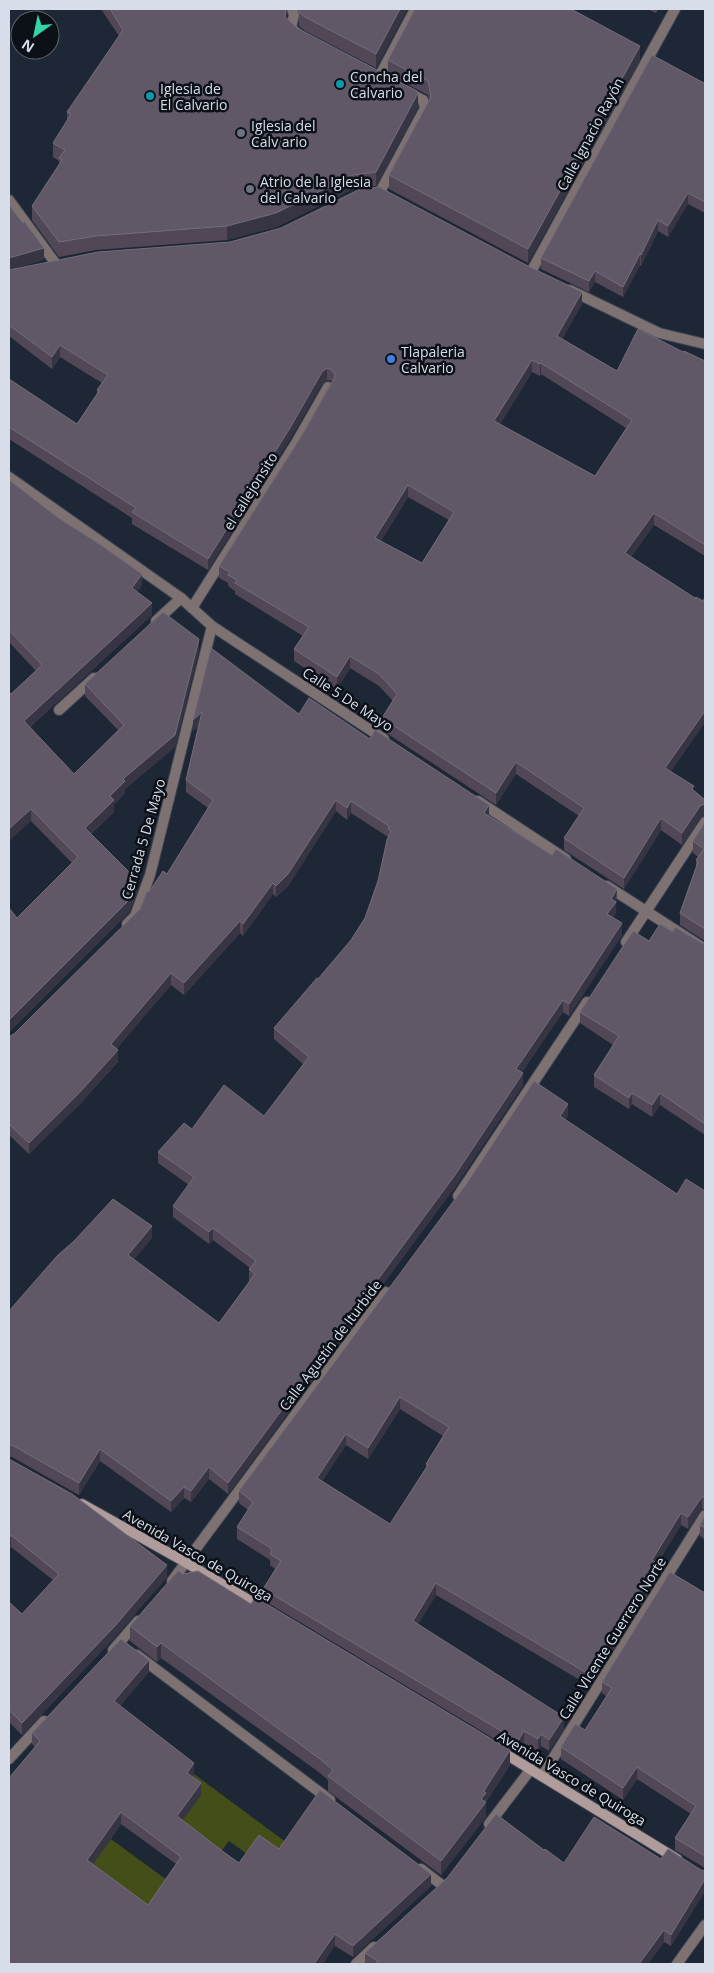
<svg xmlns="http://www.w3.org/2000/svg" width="714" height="1973" viewBox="0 0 714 1973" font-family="'Open Sans',sans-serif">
<rect width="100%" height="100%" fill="#1e2736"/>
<path fill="#434e18" d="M 194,1774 L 306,1857 L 254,1859 L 229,1841 L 216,1858 L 177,1828 L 201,1795 L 187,1784 Z
M 111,1839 L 171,1883 L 147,1918 L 86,1874 Z"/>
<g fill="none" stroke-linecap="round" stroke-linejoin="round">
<defs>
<path id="lane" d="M 292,9 L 294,15 L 291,28 L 298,34
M 9,200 L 56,264
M 192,608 L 296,443 L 328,387
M 156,621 L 181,598
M 59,710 L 94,678"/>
<path id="street" d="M 386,81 L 379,77 L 415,9
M 380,192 L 425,108 L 423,100 L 405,91
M 531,272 L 675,9
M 570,290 L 659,333 L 705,344
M 9,477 L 181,598 L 212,626 L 384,739
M 478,801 L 566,859
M 607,886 L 705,949
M 127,924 L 135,916 L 150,875 L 212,626
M 626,942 L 705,822
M 458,1196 L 587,1002
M 172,1581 L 386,1292
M 113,1650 L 138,1621
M 137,1655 L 330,1800
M 9,1759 L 44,1721
M 542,1776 L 705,1515
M 489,1824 L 531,1769
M 421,1869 L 442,1885
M 356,1964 L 374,1947
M 677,1964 L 705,1925"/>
<path id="secondary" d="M 82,1504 L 185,1562 L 264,1609
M 499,1750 L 677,1859"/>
</defs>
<use href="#lane" stroke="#3c4453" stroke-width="12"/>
<use href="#street" stroke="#3c4453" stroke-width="12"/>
<use href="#secondary" stroke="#3c4453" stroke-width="12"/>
<use href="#lane" stroke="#7d7271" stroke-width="10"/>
<use href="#street" stroke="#7d7271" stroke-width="10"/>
<use href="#secondary" stroke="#af9c9b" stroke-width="10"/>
</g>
<path fill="#524757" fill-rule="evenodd" d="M 101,9 L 287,9 L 286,18 L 297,28 L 418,107 L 376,186 L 353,189 L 276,227 L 227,240 L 96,250 L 59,257 L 32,220 L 32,206 L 59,165 L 59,161 L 53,157 L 53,143 L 67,121 L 67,112 L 119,36 Z
M 299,9 L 407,9 L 376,68 L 305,31 L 299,26 Z
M 647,9 L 658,9 L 656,13 Z
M 388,60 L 640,60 L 528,263 L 389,189 L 389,175 L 429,100 L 428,95 L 388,74 Z
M 705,82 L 705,213 L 688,204 L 668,237 L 658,231 L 641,266 L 640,265 L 623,297 L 595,282 L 589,292 L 541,269 L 541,258 Z
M 9,270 L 582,304 L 562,339 L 617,371 L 683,352 L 705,361 L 705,556 L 654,525 L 631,557 L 705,722 L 671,771 L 705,800 L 705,815 L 700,818 L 682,845 L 661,830 L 624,889 L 564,850 L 564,838 L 579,816 L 516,774 L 496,805 L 382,730 L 382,718 L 393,701 L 379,686 L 350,668 L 337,689 L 294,661 L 294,649 L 303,636 L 235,594 L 235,591 L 228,586 L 228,583 L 219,578 L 219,566 L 302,435 L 332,381 L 327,380 L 322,384 L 290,439 L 208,570 L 132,524 L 132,518 L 9,439 L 9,379 L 77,424 L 97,395 L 97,390 L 102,383 L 60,357 L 52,369 L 9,336 ZM 532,372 L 540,376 L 541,374 L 626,428 L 595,476 L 500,424 ZM 408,497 L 449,520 L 422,563 L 381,541 Z
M 9,480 L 142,585 L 137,592 L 152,615 L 30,727 L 74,774 L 118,730 L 85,696 L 85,684 L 199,650 L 175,747 L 125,789 L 125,793 L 114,804 L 114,812 L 91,834 L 137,892 L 129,912 L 9,1032 L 9,908 L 17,918 L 72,863 L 31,821 L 11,694 L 36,671 L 9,642 Z
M 299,714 L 370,739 L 489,816 L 617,901 L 616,903 L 616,913 L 613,917 L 622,935 L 569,1016 L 563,1012 L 522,1072 L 523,1085 L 455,1187 L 228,1494 L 209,1479 L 191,1502 L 184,1498 L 171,1512 L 100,1461 L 79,1495 L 12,1457 L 9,1457 L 9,1311 L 152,1238 L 134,1259 L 219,1323 L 249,1282 L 249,1269 L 250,1268 L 213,1240 L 209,1244 L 173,1217 L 173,1206 L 189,1185 L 158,1163 L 158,1152 L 192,1129 L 264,1116 L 303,1064 L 274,1039 L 274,1028 L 318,979 L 351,940 L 365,918 L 378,881 L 388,837 L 351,813 L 347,820 L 336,811 L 288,886 L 276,897 L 273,894 L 243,936 L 240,933 L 184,995 L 171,985 L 116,1049 L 118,1062 L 80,1104 L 29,1154 L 9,1135 L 9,1036 L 10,1036 L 14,1034 L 140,909 L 149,892 L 167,874 L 208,808 L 186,792 L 186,780 L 198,727 L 193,731 L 193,720 Z
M 705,822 L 705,941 L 680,925 L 680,913 L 696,869 L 696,860 L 698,857 L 693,853 L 693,841 Z
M 673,932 L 702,943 L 705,943 L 705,1135 L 660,1105 L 652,1117 L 632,1104 L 629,1109 L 594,1087 L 594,1075 L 613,1045 L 580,1023 L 580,1012 L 649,941 Z
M 568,1116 L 565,1120 L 677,1194 L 705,1191 L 705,1509 L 702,1509 L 688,1529 L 681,1525 L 657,1564 L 659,1576 L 590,1686 L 436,1595 L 418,1624 L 564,1729 L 549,1751 L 541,1746 L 538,1751 L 524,1743 L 518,1753 L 263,1600 L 263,1589 L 275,1569 L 270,1565 L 270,1560 L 237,1539 L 237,1527 L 248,1510 L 239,1503 L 239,1491 ZM 400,1409 L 443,1436 L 426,1464 L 426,1468 L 390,1524 L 322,1481 L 346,1445 L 368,1459 Z
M 9,1459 L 167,1577 L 115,1637 L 22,1735 L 9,1722 L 9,1602 L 22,1614 L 53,1580 L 11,1547 L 9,1551 Z
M 705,1515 L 705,1540 L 700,1536 L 700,1525 Z
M 183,1574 L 510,1765 L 486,1802 L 486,1817 L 441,1875 L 328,1791 L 328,1780 L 320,1773 L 161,1658 L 157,1662 L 130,1641 L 130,1626 Z
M 705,1593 L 705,1868 L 675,1850 L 675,1838 L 691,1814 L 637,1779 L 623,1800 L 561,1759 L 561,1747 L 585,1730 L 606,1696 L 602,1693 L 602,1682 Z
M 149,1672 L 120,1706 L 194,1774 L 192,1777 L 201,1795 L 183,1820 L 225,1853 L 239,1863 L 279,1849 L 431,1886 L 353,1957 L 335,1946 L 9,1964 L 35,1747 L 32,1744 L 32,1733 ZM 121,1824 L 176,1864 L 148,1905 L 93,1864 Z
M 544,1850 L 564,1863 L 661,1859 L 705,1871 L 705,1891 L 671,1946 L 664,1942 L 648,1964 L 365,1964 L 365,1953 Z"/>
<path fill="#373443" d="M 286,9 L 287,9 L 287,15 L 285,31 L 285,17 Z
M 400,9 L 407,9 L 376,68 L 376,54 Z
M 640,46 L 640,60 L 528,263 L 528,249 Z
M 418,93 L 418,107 L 376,186 L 376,172 Z
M 353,175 L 353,189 L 276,227 L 227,240 L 227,226 Z
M 688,193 L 688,204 L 668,237 L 668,226 Z
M 658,220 L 658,231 L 641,266 L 641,255 Z
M 44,248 L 44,260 L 9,270 L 9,258 Z
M 640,254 L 640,265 L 623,297 L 623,287 Z
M 595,271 L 595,282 L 589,292 L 589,281 Z
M 582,292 L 582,304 L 557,347 L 557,336 Z
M 60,345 L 60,357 L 52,369 L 52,357 Z
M 532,360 L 532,372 L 494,433 L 494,421 Z
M 541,363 L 541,374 L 540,376 L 540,364 Z
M 327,368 L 327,380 L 322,384 L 290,439 L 208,570 L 208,559 L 322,372 Z
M 408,485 L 408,497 L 375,550 L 375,538 Z
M 654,513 L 654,525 L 625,565 L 625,553 Z
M 142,574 L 142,585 L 132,600 L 132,588 Z
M 152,603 L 152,615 L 24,732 L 24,721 Z
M 199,639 L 199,650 L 175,747 L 125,789 L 125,793 L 114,804 L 114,812 L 85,839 L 85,828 L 123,779 Z
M 350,656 L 350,668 L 337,689 L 337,677 Z
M 705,711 L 705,722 L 665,779 L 665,768 Z
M 202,712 L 202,724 L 193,731 L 193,720 Z
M 516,762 L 516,774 L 496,805 L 496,793 Z
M 336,800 L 336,811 L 288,886 L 276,897 L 276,886 Z
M 351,801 L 351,813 L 347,820 L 347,808 Z
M 705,803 L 705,815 L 700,818 L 682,845 L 682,833 L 700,806 Z
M 489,805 L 489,817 L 484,813 Z
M 31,809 L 31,821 L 9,841 L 9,829 Z
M 661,818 L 661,830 L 624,889 L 624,878 Z
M 137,880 L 137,892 L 129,912 L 9,1032 L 9,1020 Z
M 273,883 L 273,894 L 243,936 L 243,924 Z
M 617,889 L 616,913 L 607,926 L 607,914 L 611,899 Z
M 240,921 L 240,933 L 184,995 L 184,983 Z
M 622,923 L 622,935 L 569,1016 L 569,1004 Z
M 171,973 L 171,985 L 111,1056 L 111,1044 Z
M 563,1000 L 563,1012 L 516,1080 L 516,1069 Z
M 118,1050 L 118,1062 L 80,1104 L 29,1154 L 29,1143 Z
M 523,1073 L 523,1085 L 455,1187 L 228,1494 L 228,1483 Z
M 632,1093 L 632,1104 L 629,1109 L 629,1098 Z
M 660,1093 L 660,1105 L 652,1117 L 652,1105 Z
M 568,1104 L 568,1116 L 560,1128 L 560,1116 Z
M 152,1226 L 152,1238 L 128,1267 L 128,1255 Z
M 213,1228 L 213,1240 L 209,1244 L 209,1232 Z
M 400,1397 L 400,1409 L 368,1459 L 368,1448 Z
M 346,1434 L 346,1445 L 317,1490 L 317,1478 Z
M 100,1449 L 100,1461 L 79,1495 L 79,1483 Z
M 209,1467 L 209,1479 L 191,1502 L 191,1491 Z
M 184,1487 L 184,1498 L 171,1512 L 171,1501 Z
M 702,1497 L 702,1509 L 688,1529 L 688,1517 Z
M 681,1513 L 681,1525 L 652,1572 L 652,1560 Z
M 11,1535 L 11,1547 L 9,1551 L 9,1539 Z
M 167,1565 L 167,1577 L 115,1637 L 22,1735 L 22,1723 Z
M 659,1565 L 659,1576 L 590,1686 L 590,1675 Z
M 436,1583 L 436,1595 L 413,1632 L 413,1621 Z
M 161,1643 L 161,1658 L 157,1662 L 157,1647 Z
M 149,1660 L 149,1672 L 114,1713 L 114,1701 Z
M 564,1717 L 564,1729 L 549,1751 L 549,1740 Z
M 524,1731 L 524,1743 L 518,1753 L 518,1741 Z
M 541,1734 L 541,1746 L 538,1751 L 538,1739 Z
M 510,1750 L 510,1765 L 486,1802 L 486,1817 L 441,1875 L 441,1861 L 481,1799 L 484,1791 Z
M 194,1763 L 194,1774 L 187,1784 L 187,1773 Z
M 637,1767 L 637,1779 L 623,1800 L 623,1788 Z
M 201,1783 L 201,1795 L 177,1828 L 177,1816 Z
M 121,1812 L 121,1824 L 87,1872 L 87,1860 Z
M 431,1874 L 431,1886 L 353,1957 L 353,1946 Z
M 705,1879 L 705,1891 L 671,1946 L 671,1935 Z
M 664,1930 L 664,1942 L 648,1964 L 639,1964 Z
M 335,1934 L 335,1946 L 323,1964 L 314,1964 Z"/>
<path fill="#605867" stroke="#736d7b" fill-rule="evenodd" d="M 110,9 L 286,9 L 285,17 L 297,28 L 417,91 L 418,93 L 376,172 L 353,175 L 276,213 L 227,226 L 96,236 L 59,242 L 32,206 L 62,160 L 59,158 L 65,150 L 53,143 L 71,114 L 67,112 L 123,30 Z
M 299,9 L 400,9 L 376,54 L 305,17 L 299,12 Z
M 415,9 L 571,9 L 640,46 L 528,249 L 389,175 L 431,97 L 428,81 L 388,60 Z
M 652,55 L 704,83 L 705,82 L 705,202 L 688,193 L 668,226 L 658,220 L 641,255 L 640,254 L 623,287 L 595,271 L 589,281 L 541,258 Z
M 379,187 L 528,266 L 582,292 L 557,336 L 617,371 L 638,329 L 683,352 L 684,351 L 705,361 L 705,545 L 654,513 L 625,553 L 695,598 L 696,597 L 703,601 L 705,597 L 705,711 L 665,768 L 694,786 L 692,789 L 705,800 L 705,804 L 700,806 L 682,833 L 661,818 L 624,878 L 564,838 L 584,808 L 516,762 L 496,793 L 382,718 L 397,694 L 379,674 L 350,656 L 337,677 L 294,649 L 309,627 L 235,583 L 237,580 L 228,575 L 230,572 L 219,566 L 302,435 L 334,379 L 335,375 L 332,370 L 327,368 L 322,372 L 290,428 L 208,559 L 132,512 L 136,508 L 9,427 L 9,379 L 77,424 L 99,391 L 97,390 L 108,375 L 60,345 L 52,357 L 9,325 L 9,270 L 98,252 L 230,242 L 281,228 L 358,190 ZM 532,360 L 540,364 L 541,363 L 632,420 L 595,476 L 494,421 ZM 408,485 L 454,512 L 422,563 L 375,538 Z
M 9,205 L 23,223 L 24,221 L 44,248 L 9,258 Z
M 9,480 L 60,519 L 98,543 L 142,574 L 132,588 L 152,603 L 24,721 L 74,774 L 124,725 L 85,684 L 163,612 L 199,639 L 175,735 L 123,779 L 125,781 L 110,796 L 114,800 L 85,828 L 137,880 L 129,900 L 9,1020 L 9,908 L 17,918 L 78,857 L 31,809 L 9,829 L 9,692 L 11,694 L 42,665 L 9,630 Z
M 211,648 L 299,714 L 309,698 L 370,739 L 375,730 L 489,805 L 484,813 L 552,855 L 556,849 L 617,889 L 611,899 L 616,902 L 607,914 L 622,923 L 569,1004 L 563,1000 L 516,1069 L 523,1073 L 455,1175 L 228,1483 L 209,1467 L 191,1491 L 184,1487 L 171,1501 L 100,1449 L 79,1483 L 12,1445 L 9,1445 L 9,1311 L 57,1256 L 74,1241 L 113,1199 L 152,1226 L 128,1255 L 219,1323 L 255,1274 L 249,1269 L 256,1261 L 213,1228 L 209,1232 L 173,1206 L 194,1177 L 158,1152 L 184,1123 L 192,1129 L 224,1085 L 264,1116 L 309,1057 L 274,1028 L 317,978 L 318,979 L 351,940 L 365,918 L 378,881 L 387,840 L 391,831 L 388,829 L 389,826 L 351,801 L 347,808 L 336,800 L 288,874 L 276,886 L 273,883 L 243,924 L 240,921 L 184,983 L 171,973 L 111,1044 L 118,1050 L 80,1092 L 29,1143 L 9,1124 L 9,1036 L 10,1036 L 14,1034 L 140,909 L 147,891 L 149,892 L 163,871 L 167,874 L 213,800 L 186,780 L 202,712 L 193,720 Z
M 705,822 L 705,929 L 680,913 L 698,862 L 696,860 L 704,849 L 693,841 Z
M 660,924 L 673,932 L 675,927 L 702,943 L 705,943 L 705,1124 L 660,1093 L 652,1105 L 632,1093 L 629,1098 L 594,1075 L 619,1036 L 580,1012 L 633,931 L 649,941 Z
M 534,1081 L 568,1104 L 560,1116 L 677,1194 L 686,1179 L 705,1191 L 705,1497 L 702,1497 L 688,1517 L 681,1513 L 652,1560 L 659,1565 L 590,1675 L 436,1583 L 413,1621 L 564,1717 L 549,1740 L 541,1734 L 538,1739 L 524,1731 L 518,1741 L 263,1589 L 281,1561 L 270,1554 L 272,1549 L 237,1527 L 253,1502 L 239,1491 L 467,1183 ZM 400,1397 L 449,1427 L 426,1464 L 428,1465 L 390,1524 L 317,1478 L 346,1434 L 368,1448 Z
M 9,1459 L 72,1494 L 167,1565 L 115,1626 L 22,1723 L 9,1710 L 9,1602 L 22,1614 L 59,1574 L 11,1535 L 9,1539 Z
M 705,1515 L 705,1528 L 700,1525 Z
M 178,1571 L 183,1574 L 198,1571 L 251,1604 L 255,1597 L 510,1750 L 484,1791 L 486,1793 L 481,1799 L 486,1802 L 441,1861 L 328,1776 L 333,1770 L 320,1759 L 161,1643 L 157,1647 L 130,1626 Z
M 670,1572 L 705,1593 L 705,1856 L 675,1838 L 696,1806 L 637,1767 L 623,1788 L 561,1747 L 575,1724 L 585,1730 L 612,1688 L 602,1682 Z
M 121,1639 L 149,1660 L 114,1701 L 194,1763 L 187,1773 L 201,1783 L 177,1816 L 225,1853 L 239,1863 L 259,1835 L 279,1849 L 320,1790 L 431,1874 L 353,1946 L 335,1934 L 314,1964 L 9,1964 L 9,1778 L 40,1741 L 32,1733 ZM 121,1812 L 181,1857 L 148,1905 L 87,1860 Z
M 496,1814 L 544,1850 L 545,1849 L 564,1863 L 594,1817 L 661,1859 L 668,1849 L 701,1870 L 705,1871 L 705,1879 L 671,1935 L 664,1930 L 639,1964 L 376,1964 L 378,1961 L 365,1953 L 447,1878 Z"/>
<g fill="#0f9aa8" stroke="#0c1017" stroke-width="2">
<circle cx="340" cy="84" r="5"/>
<circle cx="150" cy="96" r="5"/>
</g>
<g fill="#6b7280" stroke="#0c1017" stroke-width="2">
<circle cx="241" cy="133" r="5"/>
<circle cx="250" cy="189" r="5"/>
</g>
<circle fill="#3f7fe0" stroke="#0c1017" stroke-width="2" cx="391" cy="359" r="5"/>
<g text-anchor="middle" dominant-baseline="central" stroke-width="5" stroke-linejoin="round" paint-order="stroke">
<g font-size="14" fill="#d8dee9" stroke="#0c1017" text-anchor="start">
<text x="350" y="76">Concha del<tspan x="350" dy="16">Calvario</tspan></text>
<text x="160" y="88">Iglesia de<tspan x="160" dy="16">El Calvario</tspan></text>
<text x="251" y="125">Iglesia del<tspan x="251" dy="16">Calv ario</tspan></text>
<text x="260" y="181">Atrio de la Iglesia<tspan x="260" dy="16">del Calvario</tspan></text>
<text x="401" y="351">Tlapaleria<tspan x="401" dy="16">Calvario</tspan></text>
</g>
<g font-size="14" fill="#d8dee9" stroke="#0c1017">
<text transform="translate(590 134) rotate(-62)">Calle Ignacio Rayón</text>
<text transform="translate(250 491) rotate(-58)">el callejonsito</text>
<text transform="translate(348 699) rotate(33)">Calle 5 De Mayo</text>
<text transform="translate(143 839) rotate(-74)">Cerrada 5 De Mayo</text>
<text transform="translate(330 1345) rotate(-53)">Calle Agustín de Iturbide</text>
<text transform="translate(198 1555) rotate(30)">Avenida Vasco de Quiroga</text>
<text transform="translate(612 1638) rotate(-58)">Calle VIcente Guerrero Norte</text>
<text transform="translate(572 1778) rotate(31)">Avenida Vasco de Quiroga</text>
</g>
</g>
<rect width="714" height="1973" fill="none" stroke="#d8dee9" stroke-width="20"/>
<g transform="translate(35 35) rotate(213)"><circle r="24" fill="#0c1017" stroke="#5e626b"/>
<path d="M0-4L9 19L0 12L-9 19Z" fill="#34d4a8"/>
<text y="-8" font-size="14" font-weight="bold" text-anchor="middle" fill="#d8dee9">N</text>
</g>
</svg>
